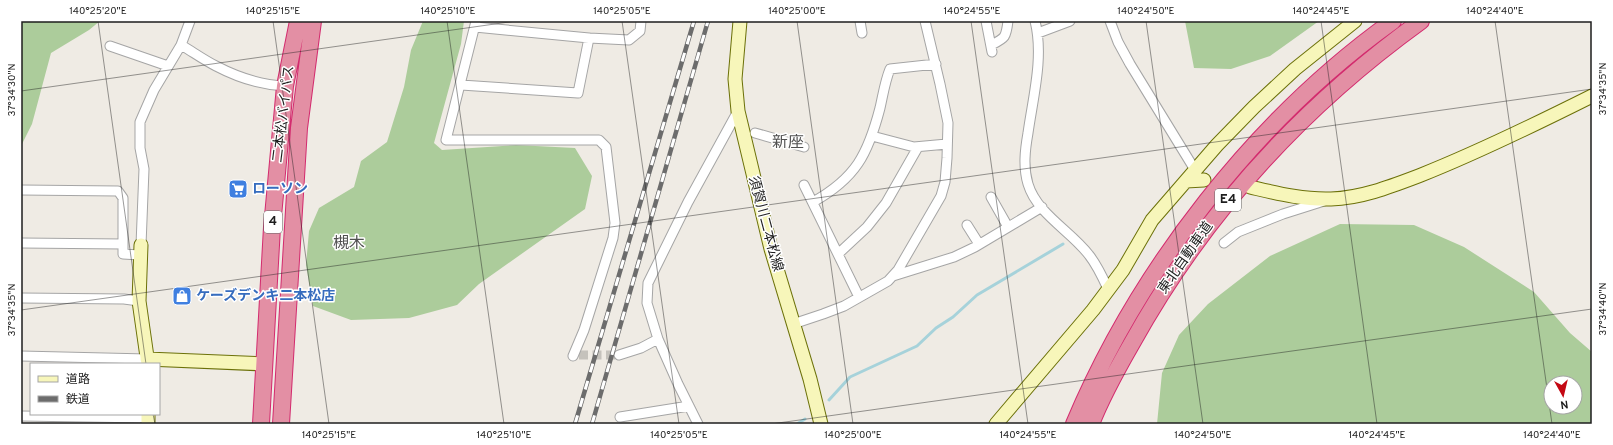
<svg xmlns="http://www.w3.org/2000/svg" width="1613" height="445" viewBox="0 0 1613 445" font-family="Overpass,'Noto Sans JP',sans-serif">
<rect width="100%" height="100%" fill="#efebe4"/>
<path fill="#accc9b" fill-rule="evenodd" d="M 21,21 L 100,21 L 89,30 L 51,53 L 32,124 L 21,146 Z
M 423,21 L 464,21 L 461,44 L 434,143 L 442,150 L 516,145 L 575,148 L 592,176 L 585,209 L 479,284 L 457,305 L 409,318 L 351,320 L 313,306 L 306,265 L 309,231 L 319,208 L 354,187 L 361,161 L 387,142 L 404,87 L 411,50 Z
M 1185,21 L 1319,21 L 1270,56 L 1231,69 L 1194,68 Z
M 1340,224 L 1414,225 L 1464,247 L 1534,292 L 1570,333 L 1592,352 L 1592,424 L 1157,424 L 1162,373 L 1179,335 L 1208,304 L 1270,256 ZM 1551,383 L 1575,383 L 1575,407 L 1551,407 Z"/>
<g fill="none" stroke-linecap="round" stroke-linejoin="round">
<path stroke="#a6d2da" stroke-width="3" d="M 829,400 L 850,377 L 917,346 L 936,328 L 953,317 L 977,295 L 1063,244
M 797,424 L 805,419"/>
<path stroke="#c5c2bc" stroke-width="9" stroke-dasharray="9 4.5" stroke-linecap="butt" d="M 579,355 L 619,355"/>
<defs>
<path id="street" d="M 476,21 L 446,140 L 599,140 L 606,147 L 615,223 L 613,238 L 584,330 L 573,356
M 860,21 L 862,33
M 986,21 L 992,52
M 1035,21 C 1044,57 1033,97 1028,133 C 1025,150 1023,167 1028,184 C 1037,214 1071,231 1089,255 C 1097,265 1103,278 1108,289
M 1110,21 L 1118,42 L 1130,64 L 1195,170
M 475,27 L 589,38 L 629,40 L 640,31 L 641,21
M 1038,33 L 1070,21
M 181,45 C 193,52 204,60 216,66 C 237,77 262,85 285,86
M 991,45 C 1005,38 1006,38 1008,21
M 110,46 L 168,66
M 461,85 L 578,93 L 589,38
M 755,133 L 804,147
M 872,136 L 914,147 L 947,144
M 804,185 L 859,297
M 21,190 L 118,191 L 123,198 L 123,254 L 140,255
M 991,197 L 1008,227
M 813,202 C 856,178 868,154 880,108 C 883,95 885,81 890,69 L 936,64
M 967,225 L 979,244
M 21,243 L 123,244
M 1224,243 L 1238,232 L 1283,214 L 1324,201
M 141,245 L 144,169 L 140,148 L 140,122 L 154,90 L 181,45 L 190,21
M 838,254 L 867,227 L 886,203 L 918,147
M 893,276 L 954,257 L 975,247 L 1042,207
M 21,298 L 124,299 L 139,301
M 793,324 L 823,314 L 844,306 L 888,281 L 898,270 L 941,196 L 945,182 L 947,158 L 948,123 L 940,84 L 925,21
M 619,355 L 641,348 L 658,339
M 21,356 L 147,359
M 21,416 L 148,418
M 620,417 L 689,406
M 698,424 L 678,384 L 658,339 L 647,303 L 648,283 L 688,202 L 738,111"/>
<path id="secondary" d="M 740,21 L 735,79 L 738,111 L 771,249 L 810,379 L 821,424
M 1186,181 L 1204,180
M 1250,187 C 1276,193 1303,200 1331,199 C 1362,198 1392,186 1421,175 C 1479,152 1536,124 1592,96
M 141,245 L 139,301 L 148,364
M 147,359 L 265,364
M 148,424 L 148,414
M 996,424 L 1093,310 L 1123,270 L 1152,220 L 1217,145 L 1254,107 L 1295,69 L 1355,21"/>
<path id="highway" d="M 261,424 L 272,227 L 285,86 L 298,21
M 281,424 L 299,128 L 313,21
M 1074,424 C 1139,269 1256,119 1393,21
M 1091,424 C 1102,396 1117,369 1132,343 C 1203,215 1302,107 1421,21"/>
</defs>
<use href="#street" stroke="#a5a5a5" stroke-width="11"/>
<use href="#secondary" stroke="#6c7109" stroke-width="15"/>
<use href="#highway" stroke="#d32b6e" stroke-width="18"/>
<use href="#street" stroke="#fff" stroke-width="9"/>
<use href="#secondary" stroke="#f7f6ba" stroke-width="13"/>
<use href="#highway" stroke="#e38fa4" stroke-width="16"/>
<defs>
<path id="rail" d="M 575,424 L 694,21
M 592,424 L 708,21"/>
</defs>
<use href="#rail" stroke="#6c6c6c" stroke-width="4.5"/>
<use href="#rail" stroke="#fff" stroke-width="3" stroke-dasharray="9" stroke-linecap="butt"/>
</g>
<path fill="none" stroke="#1e1e1e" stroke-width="1" stroke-opacity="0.45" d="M 98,21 L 146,364M 273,21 L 329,424M 447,21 L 504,424M 622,21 L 679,424M 797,21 L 853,424M 971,21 L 1028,424M 1146,21 L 1203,424M 1321,21 L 1377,424M 1495,21 L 1552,424M 21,91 L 516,21M 21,310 L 1592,89M 153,414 L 155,424M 771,424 L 1592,309"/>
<defs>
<symbol id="supermarket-square" viewBox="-11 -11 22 22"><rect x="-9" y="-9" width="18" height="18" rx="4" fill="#3f7fe0" stroke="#fff"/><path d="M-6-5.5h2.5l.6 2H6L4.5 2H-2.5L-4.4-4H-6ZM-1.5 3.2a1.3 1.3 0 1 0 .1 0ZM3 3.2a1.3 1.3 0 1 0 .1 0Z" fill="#fff"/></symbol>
<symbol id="shop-square" viewBox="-11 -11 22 22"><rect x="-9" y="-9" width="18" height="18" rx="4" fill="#3f7fe0" stroke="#fff"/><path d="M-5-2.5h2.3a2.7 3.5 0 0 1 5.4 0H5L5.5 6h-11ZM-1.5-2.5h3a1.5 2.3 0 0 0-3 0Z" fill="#fff"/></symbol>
</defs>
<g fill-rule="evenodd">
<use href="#supermarket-square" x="227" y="178" width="22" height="22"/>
<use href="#shop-square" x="171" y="285" width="22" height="22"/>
</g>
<g text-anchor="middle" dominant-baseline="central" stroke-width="3" stroke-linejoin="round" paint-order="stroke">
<g fill="#fff" stroke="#626262" stroke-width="1">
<rect x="1215" y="189" width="26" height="22" rx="3"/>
<rect x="264" y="211" width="18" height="22" rx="3"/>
</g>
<g font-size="13" font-weight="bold" fill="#1e1e1e">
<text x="1228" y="200">E4</text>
<text x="273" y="222">4</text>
</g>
<g font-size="14" fill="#1e1e1e" stroke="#fff">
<text transform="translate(284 114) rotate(-83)">二本松バイパス</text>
<text transform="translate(765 224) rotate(75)">須賀川二本松線</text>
<text transform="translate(1186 258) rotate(-55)">東北自動車道</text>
</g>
<g font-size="14" font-weight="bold" fill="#366cbe" stroke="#fff" text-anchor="start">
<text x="252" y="189">ローソン</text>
<text x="196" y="296">ケーズデンキ二本松店</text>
</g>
<g font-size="16" fill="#515151" stroke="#fff">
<text x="788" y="143">新座</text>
<text x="349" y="244">槻木</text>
</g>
</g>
<rect width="1613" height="445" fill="none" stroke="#ffffff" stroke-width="44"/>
<rect x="30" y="363" width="130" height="52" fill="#ffffff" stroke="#a5a5a5"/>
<rect x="38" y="376" width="20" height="6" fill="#f7f6ba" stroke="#a5a5a5"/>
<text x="66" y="383" font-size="12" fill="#1e1e1e">道路</text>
<rect x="38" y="396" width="20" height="6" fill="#6c6c6c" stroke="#a5a5a5"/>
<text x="66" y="403" font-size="12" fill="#1e1e1e">鉄道</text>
<g transform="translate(1563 395) rotate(172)"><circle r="19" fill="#ffffff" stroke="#a5a5a5"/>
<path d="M0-3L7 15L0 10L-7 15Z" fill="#c40813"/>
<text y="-6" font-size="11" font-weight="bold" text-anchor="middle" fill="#1e1e1e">N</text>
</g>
<rect x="22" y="22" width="1569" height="401" fill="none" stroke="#1e1e1e" stroke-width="1.5"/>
<g font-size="10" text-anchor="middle" fill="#1e1e1e">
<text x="98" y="14">140°25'20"E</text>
<text x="273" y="14">140°25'15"E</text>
<text x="448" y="14">140°25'10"E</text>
<text x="622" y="14">140°25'05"E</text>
<text x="797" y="14">140°25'00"E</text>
<text x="972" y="14">140°24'55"E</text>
<text x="1146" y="14">140°24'50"E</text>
<text x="1321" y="14">140°24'45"E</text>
<text x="1495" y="14">140°24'40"E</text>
<text transform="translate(1602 89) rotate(-90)" y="4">37°34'35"N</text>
<text transform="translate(11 90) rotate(-90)" y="4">37°34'30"N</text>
<text transform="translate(1602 309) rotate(-90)" y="4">37°34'40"N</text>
<text transform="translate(11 310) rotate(-90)" y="4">37°34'35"N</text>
<text x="329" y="438">140°25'15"E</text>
<text x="504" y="438">140°25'10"E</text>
<text x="679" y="438">140°25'05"E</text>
<text x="853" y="438">140°25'00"E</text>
<text x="1028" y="438">140°24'55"E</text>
<text x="1203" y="438">140°24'50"E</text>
<text x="1377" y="438">140°24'45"E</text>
<text x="1552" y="438">140°24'40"E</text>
</g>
</svg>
